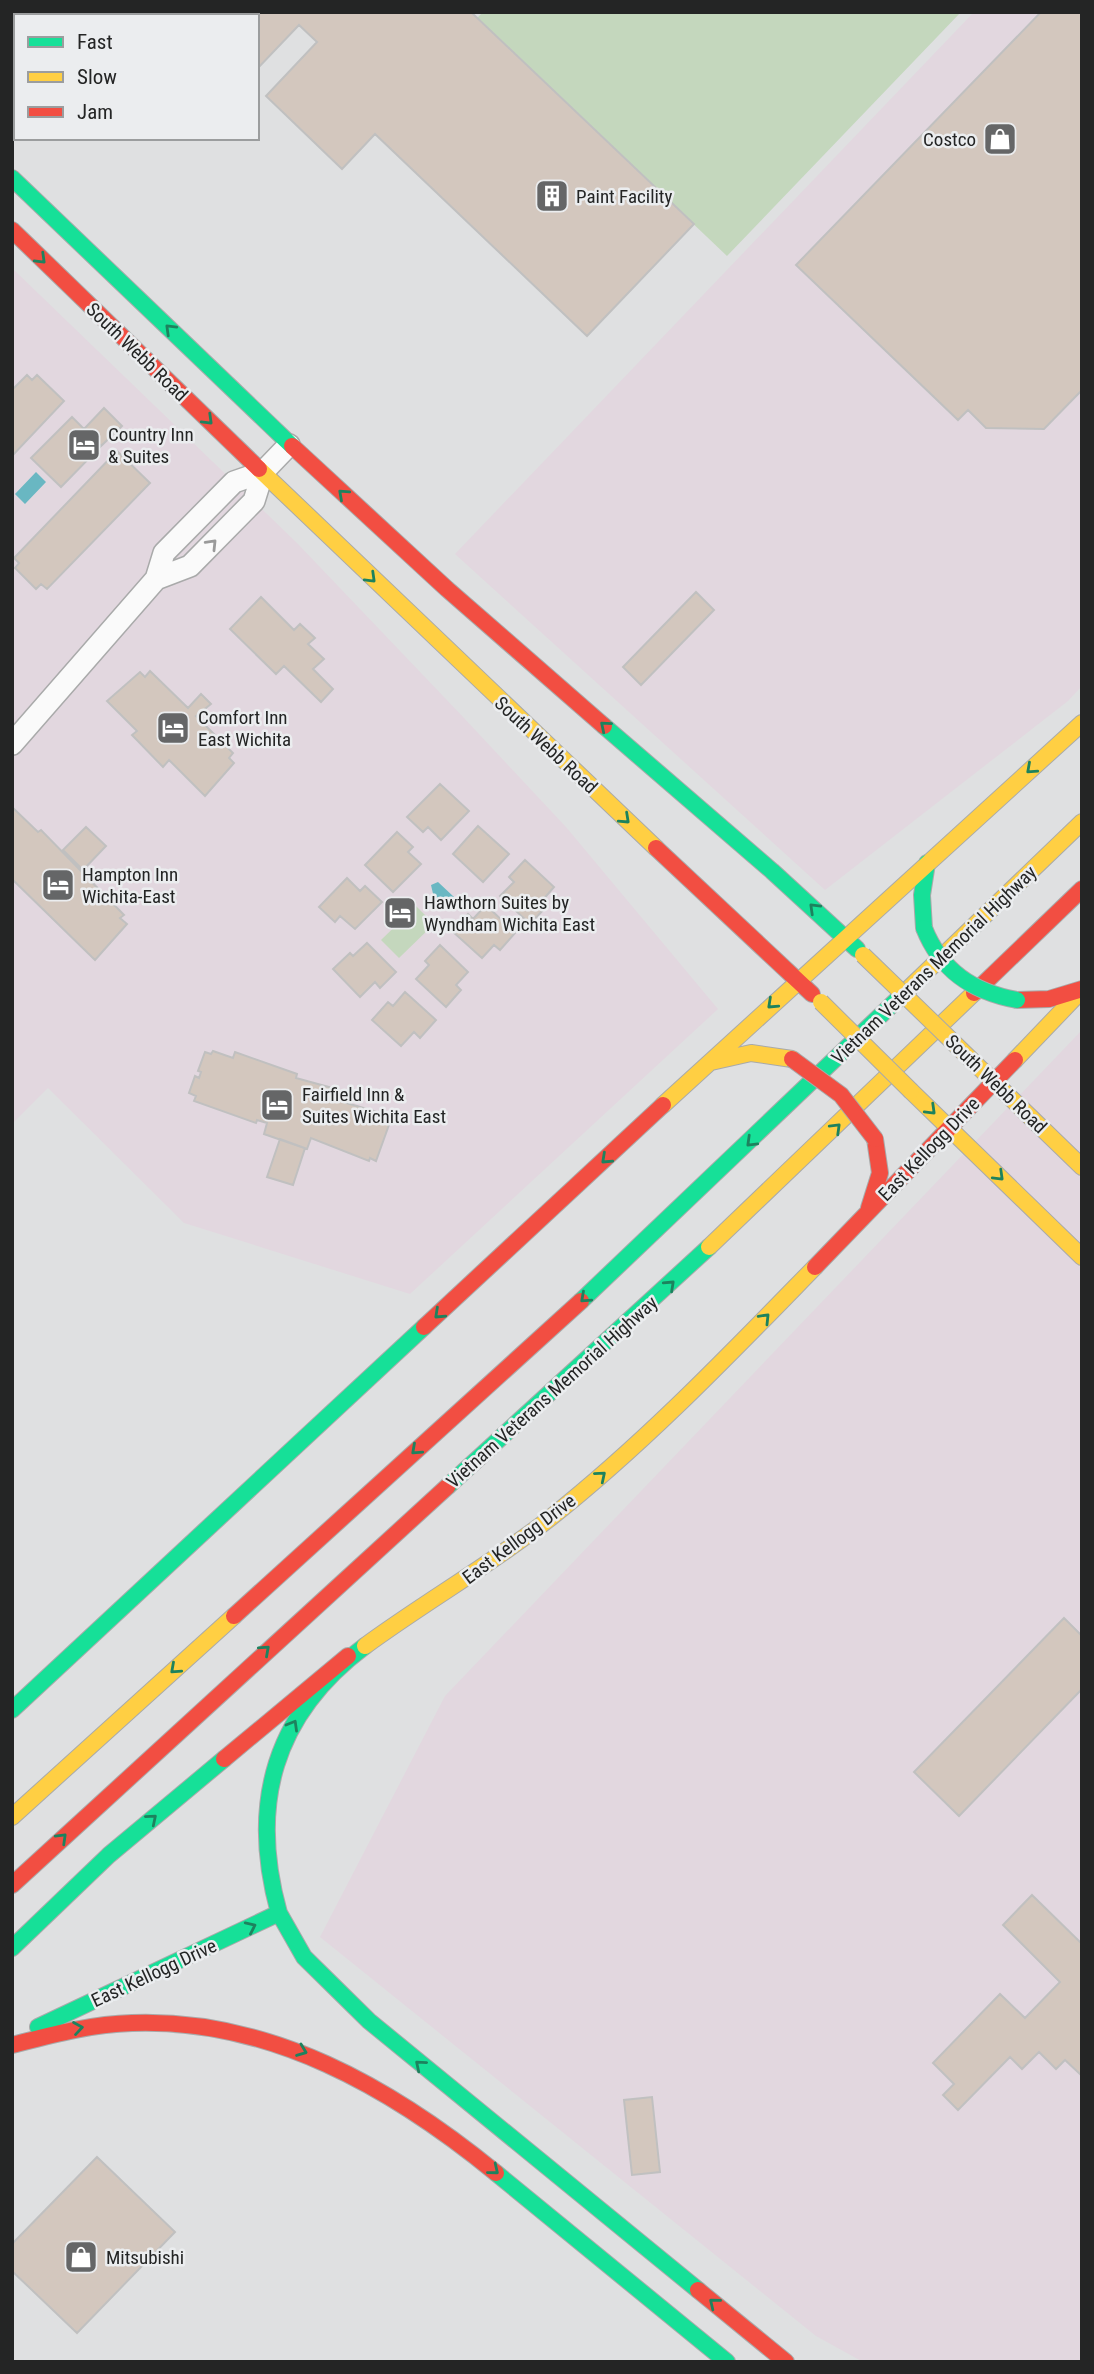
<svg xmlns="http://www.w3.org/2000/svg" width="1094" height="2374" viewBox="0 0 1094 2374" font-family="'Roboto Condensed',sans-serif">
<rect width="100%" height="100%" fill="#dfe0e1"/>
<path fill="#e2d7df" d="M 974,12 L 1082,12 L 1082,686 L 1068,701 L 825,890 L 455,554 Z
M 12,268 L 296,542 L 464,718 L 566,827 L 718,1009 L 410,1294 L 184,1223 L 48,1088 L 12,1124 Z
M 1082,1030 L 1082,2362 L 863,2362 L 816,2336 L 320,1937 L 445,1696 Z"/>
<path fill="#c4d7bd" d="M 483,12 L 961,12 L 727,256 L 477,18 Z
M 416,906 L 434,924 L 399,958 L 381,940 Z"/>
<path fill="#69b7c2" d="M 36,472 L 46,482 L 25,504 L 15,494 Z
M 438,882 L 454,897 L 453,907 L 446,907 L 434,898 L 431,885 Z"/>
<path fill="#d3c7be" stroke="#c0c0c0" stroke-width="2" d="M 127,12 L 471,12 L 694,224 L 587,336 L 375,134 L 342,169 L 266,96 L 317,42 L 299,25 L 257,69 L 257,16 L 130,16 Z
M 1041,12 L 1082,12 L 1082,390 L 1044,429 L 986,428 L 968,410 L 958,420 L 796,265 Z
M 27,375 L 32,380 L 37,375 L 64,401 L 12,456 L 12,390 Z
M 104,408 L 122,426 L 101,446 L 84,429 Z
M 72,417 L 101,446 L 61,487 L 31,458 Z
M 117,451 L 150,483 L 47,589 L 41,584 L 36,589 L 15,568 L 19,563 L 14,558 Z
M 696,592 L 714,610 L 641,685 L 623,667 Z
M 261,597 L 294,630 L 300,624 L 315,638 L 308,644 L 324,659 L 313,669 L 333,689 L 321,702 L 284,666 L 276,674 L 230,629 Z
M 150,671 L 188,708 L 201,694 L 211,704 L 196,716 L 233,753 L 229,758 L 234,763 L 205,796 L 169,760 L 163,767 L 132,735 L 137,731 L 107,701 L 140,672 L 145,677 Z
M 440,784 L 469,811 L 441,840 L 428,827 L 423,832 L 407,817 Z
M 12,807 L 38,832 L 41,830 L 124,915 L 120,918 L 127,924 L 95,960 L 12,879 Z
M 478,826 L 509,854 L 483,882 L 453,854 Z
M 86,827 L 106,846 L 83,870 L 63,850 Z
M 397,832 L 413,847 L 408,852 L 421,864 L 393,892 L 365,865 Z
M 525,860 L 554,887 L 541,902 L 546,907 L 530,924 L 500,896 L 514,882 L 509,877 Z
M 347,878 L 360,891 L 365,886 L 382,902 L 355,929 L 340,916 L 335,922 L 319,907 Z
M 486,905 L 515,933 L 500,950 L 494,945 L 482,958 L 452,931 L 468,914 L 473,919 Z
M 367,943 L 396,972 L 380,988 L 375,982 L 360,997 L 333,969 L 350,953 L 353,956 Z
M 440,945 L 468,972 L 456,985 L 461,990 L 446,1007 L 416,979 L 429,965 L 425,961 Z
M 405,992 L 436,1020 L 420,1038 L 414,1032 L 401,1046 L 372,1020 L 388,1002 L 393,1006 Z
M 213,1051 L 233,1058 L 235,1052 L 297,1074 L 296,1078 L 336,1089 L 333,1099 L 384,1114 L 382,1120 L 390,1122 L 376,1161 L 370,1158 L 369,1161 L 311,1138 L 307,1149 L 264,1134 L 267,1123 L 257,1120 L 256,1123 L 194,1101 L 196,1096 L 189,1093 L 195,1076 L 199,1078 L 201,1072 L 198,1071 L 205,1052 L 211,1054 Z
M 280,1139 L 305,1148 L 293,1185 L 267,1177 Z
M 1064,1618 L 1082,1636 L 1082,1689 L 959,1816 L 914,1772 Z
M 1032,1895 L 1082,1944 L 1082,2076 L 1065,2060 L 1056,2069 L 1039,2052 L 1022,2069 L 1010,2057 L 958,2110 L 943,2095 L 954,2084 L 933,2063 L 1000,1994 L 1025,2018 L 1060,1982 L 1003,1925 Z
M 652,2097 L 660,2172 L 632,2175 L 624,2100 Z
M 97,2157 L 175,2232 L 77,2333 L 12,2271 L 12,2244 Z"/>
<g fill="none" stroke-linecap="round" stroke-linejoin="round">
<defs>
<path id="street" d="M 156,579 L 164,553 L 234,482 L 263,472
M 12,744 L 156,579 L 190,566 L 254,501 L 263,472 L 289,445"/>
<path id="fast" d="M 12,178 L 292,446
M 604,726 L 772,871 L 857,949
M 924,928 L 922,895 L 927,863
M 581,1301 L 901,996
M 448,1486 L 709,1247
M 12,1710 L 424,1327
M 279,1913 L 304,1957 L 369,2021 L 698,2290
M 12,1948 L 109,1855 L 224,1759
M 38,2027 L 279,1913 C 249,1805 273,1715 365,1646
M 496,2173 L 727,2362"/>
<path id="slow" d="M 259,469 L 656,848
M 901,996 L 1082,822
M 957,1046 L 1082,1167
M 1015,1060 L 1082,990
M 711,1062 L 751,1053 L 792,1059
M 911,1091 L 1082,1257
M 663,1105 L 1082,723
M 709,1247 L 974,993
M 365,1646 C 425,1602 490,1565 549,1519 C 645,1443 730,1354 815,1267
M 12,1817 L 234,1616"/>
<path id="jam" d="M 12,230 L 259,469
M 292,446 L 447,589 L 604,726
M 656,848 L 812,994
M 974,993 L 1082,889
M 1017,1000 L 1049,999 L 1082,989
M 869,1208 L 880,1173 L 875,1139
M 815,1267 L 1015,1060
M 424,1327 L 663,1105
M 234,1616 L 581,1301
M 224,1759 L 348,1656
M 12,1885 L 448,1486
M 12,2045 C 51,2035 91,2024 132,2023 C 270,2018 392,2088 496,2173
M 698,2290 L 786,2362"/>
</defs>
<use href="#street" stroke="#a9aaaa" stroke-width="24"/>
<use href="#fast" stroke="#a9aaaa" stroke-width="18"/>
<use href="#slow" stroke="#a9aaaa" stroke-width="18"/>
<use href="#jam" stroke="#a9aaaa" stroke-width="18"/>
<use href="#street" stroke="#fafafa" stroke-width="21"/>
<use href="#fast" stroke="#16e098" stroke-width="16"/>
<use href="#slow" stroke="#ffcf43" stroke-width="16"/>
<use href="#jam" stroke="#f24e42" stroke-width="16"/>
<defs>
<path id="fast-bridge" d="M 924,928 C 941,971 973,992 1017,1000"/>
<path id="slow-bridge" d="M 863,955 L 957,1046
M 821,1002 L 911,1091"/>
<path id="jam-bridge" d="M 792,1059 L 841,1095 L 875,1139"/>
</defs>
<use href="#fast-bridge" stroke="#a9aaaa" stroke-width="18" stroke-linecap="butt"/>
<use href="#slow-bridge" stroke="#a9aaaa" stroke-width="18" stroke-linecap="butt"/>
<use href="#jam-bridge" stroke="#a9aaaa" stroke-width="18" stroke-linecap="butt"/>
<use href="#fast-bridge" stroke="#16e098" stroke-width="16"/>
<use href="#slow-bridge" stroke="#ffcf43" stroke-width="16"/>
<use href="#jam-bridge" stroke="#f24e42" stroke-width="16"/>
</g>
<defs><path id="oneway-chevron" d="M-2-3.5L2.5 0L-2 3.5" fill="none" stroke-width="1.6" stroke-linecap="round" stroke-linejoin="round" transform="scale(1.75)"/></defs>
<g stroke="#1d825e">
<use href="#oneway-chevron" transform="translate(41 259) rotate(44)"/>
<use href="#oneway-chevron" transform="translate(170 329) rotate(-136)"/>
<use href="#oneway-chevron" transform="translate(208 420) rotate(44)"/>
<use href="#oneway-chevron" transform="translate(343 494) rotate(-138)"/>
<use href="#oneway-chevron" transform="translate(371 578) rotate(44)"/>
<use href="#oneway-chevron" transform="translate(605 726) rotate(-140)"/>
<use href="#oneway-chevron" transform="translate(1031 769) rotate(138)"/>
<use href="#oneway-chevron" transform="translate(625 819) rotate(43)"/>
<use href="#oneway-chevron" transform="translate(814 908) rotate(-136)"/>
<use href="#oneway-chevron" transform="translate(772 1004) rotate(137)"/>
<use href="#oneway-chevron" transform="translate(931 1110) rotate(44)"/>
<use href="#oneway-chevron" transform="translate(836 1128) rotate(-44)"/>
<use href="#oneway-chevron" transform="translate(751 1142) rotate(136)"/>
<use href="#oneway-chevron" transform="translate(606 1159) rotate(137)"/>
<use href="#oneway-chevron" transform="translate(999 1176) rotate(44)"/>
<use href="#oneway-chevron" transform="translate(670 1285) rotate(-43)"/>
<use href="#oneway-chevron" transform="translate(585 1298) rotate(138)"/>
<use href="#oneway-chevron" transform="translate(439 1314) rotate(137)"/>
<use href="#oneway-chevron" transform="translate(765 1318) rotate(-46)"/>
<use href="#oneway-chevron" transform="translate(416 1450) rotate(138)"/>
<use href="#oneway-chevron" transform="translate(601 1476) rotate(-40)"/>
<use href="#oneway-chevron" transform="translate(265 1650) rotate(-42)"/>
<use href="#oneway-chevron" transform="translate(175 1669) rotate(138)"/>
<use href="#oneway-chevron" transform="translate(293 1725) rotate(-60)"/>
<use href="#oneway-chevron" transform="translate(152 1819) rotate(-40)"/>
<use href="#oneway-chevron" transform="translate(62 1838) rotate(-44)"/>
<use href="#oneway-chevron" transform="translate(251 1927) rotate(-25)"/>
<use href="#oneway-chevron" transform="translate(78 2028) rotate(-9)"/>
<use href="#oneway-chevron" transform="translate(302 2051) rotate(21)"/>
<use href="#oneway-chevron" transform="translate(420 2065) rotate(-140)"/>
<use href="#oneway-chevron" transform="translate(494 2170) rotate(39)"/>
<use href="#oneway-chevron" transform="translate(714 2303) rotate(-141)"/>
</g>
<use stroke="#9a9a9a" href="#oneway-chevron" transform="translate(212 544) rotate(-46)"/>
<defs>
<symbol id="shop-square" viewBox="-11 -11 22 22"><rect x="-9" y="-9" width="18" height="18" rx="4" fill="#656667" stroke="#ebedef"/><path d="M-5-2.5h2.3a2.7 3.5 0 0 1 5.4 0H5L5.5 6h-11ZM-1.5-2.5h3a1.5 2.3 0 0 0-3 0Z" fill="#fff"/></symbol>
<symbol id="building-square" viewBox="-11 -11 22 22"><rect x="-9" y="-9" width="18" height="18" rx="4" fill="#656667" stroke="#ebedef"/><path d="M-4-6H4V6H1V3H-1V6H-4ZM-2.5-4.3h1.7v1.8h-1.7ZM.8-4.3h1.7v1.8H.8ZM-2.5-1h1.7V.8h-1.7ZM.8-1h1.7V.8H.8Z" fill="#fff"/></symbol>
<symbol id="hotel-square" viewBox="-11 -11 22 22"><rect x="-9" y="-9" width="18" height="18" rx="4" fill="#656667" stroke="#ebedef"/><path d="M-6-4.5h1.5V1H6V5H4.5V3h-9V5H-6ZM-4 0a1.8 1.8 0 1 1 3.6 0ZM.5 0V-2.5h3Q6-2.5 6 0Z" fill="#fff"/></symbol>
</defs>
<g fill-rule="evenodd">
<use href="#shop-square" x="981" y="120" width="38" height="38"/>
<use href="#building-square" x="533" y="177" width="38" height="38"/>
<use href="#hotel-square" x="65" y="426" width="38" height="38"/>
<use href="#hotel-square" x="154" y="709" width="38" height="38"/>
<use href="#hotel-square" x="39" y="866" width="38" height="38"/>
<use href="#hotel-square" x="381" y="894" width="38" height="38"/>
<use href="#hotel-square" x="258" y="1086" width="38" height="38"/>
<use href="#shop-square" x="62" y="2238" width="38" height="38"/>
</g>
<g text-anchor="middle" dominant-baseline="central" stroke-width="5" stroke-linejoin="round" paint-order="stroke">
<g font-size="19" fill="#242525" stroke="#ebedef" text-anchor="start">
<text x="976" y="139" text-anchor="end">Costco</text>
<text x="576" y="196">Paint Facility</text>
<text x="108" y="434">Country Inn<tspan x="108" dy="22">&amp; Suites</tspan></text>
<text x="198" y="717">Comfort Inn<tspan x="198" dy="22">East Wichita</tspan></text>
<text x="82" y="874">Hampton Inn<tspan x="82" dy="22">Wichita-East</tspan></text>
<text x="424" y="902">Hawthorn Suites by<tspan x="424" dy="22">Wyndham Wichita East</tspan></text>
<text x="302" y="1094">Fairfield Inn &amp;<tspan x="302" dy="22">Suites Wichita East</tspan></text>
<text x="106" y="2257">Mitsubishi</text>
</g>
<g font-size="19" fill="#242525" stroke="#ebedef">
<text transform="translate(137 352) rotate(44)">South Webb Road</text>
<text transform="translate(546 745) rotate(43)">South Webb Road</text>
<text transform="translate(934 965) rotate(-44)">Vietnam Veterans Memorial Highway</text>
<text transform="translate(996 1084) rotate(44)">South Webb Road</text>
<text transform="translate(929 1149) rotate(-46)">East Kellogg Drive</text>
<text transform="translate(552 1392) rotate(-42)">Vietnam Veterans Memorial Highway</text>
<text transform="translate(519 1539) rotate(-37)">East Kellogg Drive</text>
<text transform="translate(154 1973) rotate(-25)">East Kellogg Drive</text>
</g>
</g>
<rect width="1094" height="2374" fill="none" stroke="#242525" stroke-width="28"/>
<rect x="14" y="14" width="245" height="126" fill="#ebedef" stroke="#9b9d9e" stroke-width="2"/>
<rect x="28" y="37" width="35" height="10" fill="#16e098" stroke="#9b9d9e" stroke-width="2"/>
<text x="77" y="49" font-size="21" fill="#242525">Fast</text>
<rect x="28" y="72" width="35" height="10" fill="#ffcf43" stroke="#9b9d9e" stroke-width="2"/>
<text x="77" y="84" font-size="21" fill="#242525">Slow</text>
<rect x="28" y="107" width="35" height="10" fill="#f24e42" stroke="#9b9d9e" stroke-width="2"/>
<text x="77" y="119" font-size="21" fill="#242525">Jam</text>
</svg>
